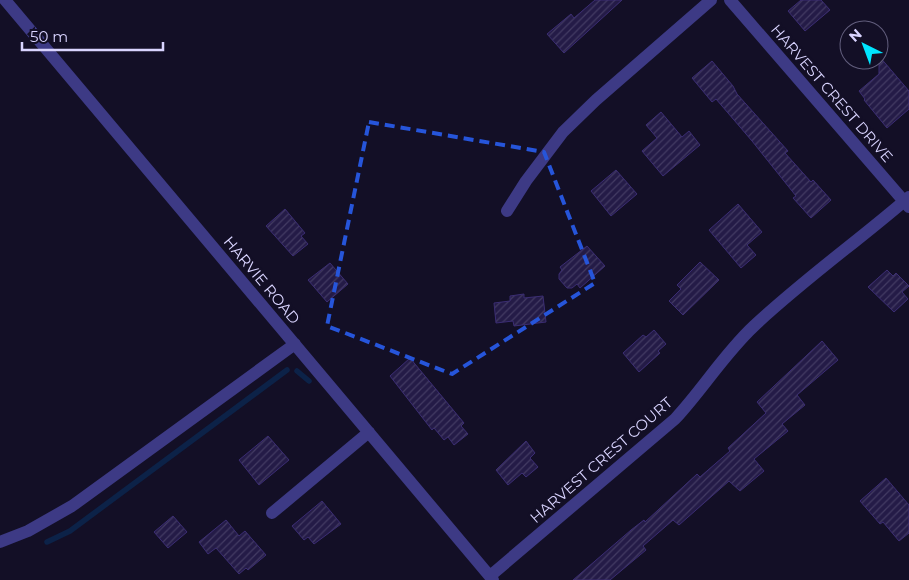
<svg xmlns="http://www.w3.org/2000/svg" width="909" height="580" viewBox="0 0 909 580" font-family="Montserrat,sans-serif">
<defs>
<pattern id="building-hatch" width="6" height="6" patternUnits="userSpaceOnUse" patternTransform="scale(1.25)"><rect width="6" height="6" fill="#241b47"/><path d="M-1 1l2-2M0 6l6-6M5 7l2-2" fill="none" stroke="#433b63"/></pattern>
</defs>
<rect width="100%" height="100%" fill="#130f26"/>
<g fill="none" stroke-linecap="round" stroke-linejoin="round">
<path stroke="#0c2248" stroke-width="5.5" d="M 297,371 L 309,381
M 47,542 L 70,531 L 287,370"/>
</g>
<path fill="url(#building-hatch)" stroke="#3b2d73" d="M 595,0 L 622,0 L 564,53 L 547,34 L 571,14 L 574,18 Z
M 801,0 L 821,0 L 830,10 L 805,31 L 788,11 Z
M 879,56 L 909,91 L 909,109 L 887,128 L 864,100 L 865,99 L 859,91 L 879,74 Z
M 712,61 L 733,86 L 737,94 L 788,151 L 785,153 L 811,182 L 813,180 L 831,200 L 811,218 L 793,198 L 796,196 L 752,141 L 716,99 L 712,102 L 692,78 Z
M 661,112 L 682,137 L 689,131 L 700,145 L 663,176 L 642,151 L 657,138 L 646,125 Z
M 616,170 L 637,194 L 611,216 L 591,191 Z
M 738,204 L 762,232 L 747,245 L 756,255 L 741,268 L 709,230 Z
M 285,209 L 305,233 L 301,236 L 308,244 L 293,256 L 266,226 Z
M 587,246 L 605,266 L 580,288 L 577,284 L 572,288 L 567,288 L 559,279 L 559,274 L 562,270 L 560,267 Z
M 700,262 L 719,280 L 683,315 L 669,301 L 681,289 L 677,285 Z
M 330,263 L 348,284 L 327,302 L 308,280 Z
M 887,270 L 893,276 L 896,273 L 909,286 L 902,292 L 908,299 L 894,312 L 868,287 Z
M 524,294 L 524,298 L 543,296 L 546,322 L 514,326 L 513,321 L 496,323 L 494,303 L 510,301 L 510,296 Z
M 654,330 L 666,344 L 658,351 L 660,353 L 639,372 L 623,353 L 643,335 L 646,337 Z
M 822,341 L 838,360 L 797,395 L 805,405 L 782,424 L 788,431 L 754,459 L 764,471 L 740,491 L 729,481 L 679,525 L 673,520 L 643,546 L 646,550 L 610,580 L 573,580 L 631,530 L 644,520 L 645,522 L 697,474 L 700,477 L 730,451 L 728,448 L 766,413 L 757,402 Z
M 410,358 L 464,423 L 461,426 L 468,434 L 454,445 L 448,437 L 444,440 L 434,428 L 432,430 L 390,376 Z
M 268,436 L 289,460 L 259,485 L 239,460 Z
M 526,441 L 535,453 L 530,458 L 538,467 L 526,477 L 522,473 L 508,485 L 496,470 Z
M 886,478 L 909,505 L 909,533 L 899,541 L 883,522 L 880,524 L 860,501 Z
M 322,501 L 341,524 L 314,544 L 308,537 L 304,540 L 292,526 Z
M 173,516 L 187,532 L 168,548 L 154,532 Z
M 226,520 L 239,536 L 245,531 L 266,555 L 248,570 L 246,568 L 239,574 L 216,548 L 208,554 L 199,542 Z"/>
<g fill="none" stroke-linecap="round" stroke-linejoin="round">
<path stroke="#3d3a85" stroke-width="12" d="M 5,0 L 493,580
M 730,0 L 909,207
M 507,211 L 526,181 L 563,132 L 596,100 L 711,0
M 272,513 L 369,432
M 0,542 L 28,531 L 72,506 L 295,344
M 490,576 L 675,419 C 703,389 724,354 754,326 C 803,280 858,241 909,197"/>
</g>
<path fill="none" stroke="#2655da" stroke-width="4" stroke-dasharray="10 6" stroke-linejoin="round" d="M 369,122 L 544,152 L 595,283 L 452,374 L 327,326 Z"/>
<g text-anchor="middle" dominant-baseline="central" stroke-width="5" stroke-linejoin="round" paint-order="stroke">
<g font-size="15" fill="#d9d4ff" stroke="#130f26">
<text transform="translate(832 93) rotate(49)">HARVEST CREST DRIVE</text>
<text transform="translate(262 280) rotate(50)">HARVIE ROAD</text>
<text transform="translate(601 460) rotate(-41)">HARVEST CREST COURT</text>
</g>
</g>
<g transform="translate(864 45) rotate(318)"><circle r="24" fill="#130f26" stroke="#625e7d"/>
<path d="M0-4L9 19L0 12L-9 19Z" fill="#00e5ff"/>
<text y="-8" font-size="14" font-weight="bold" text-anchor="middle" fill="#d9d4ff">N</text>
</g>
<path d="M22 42v8h141v-8" fill="none" stroke="#d9d4ff" stroke-width="2.5"/>
<text x="30" y="42" font-size="15" fill="#d9d4ff" stroke="#130f26" stroke-width="4" paint-order="stroke">50 m</text>
</svg>
